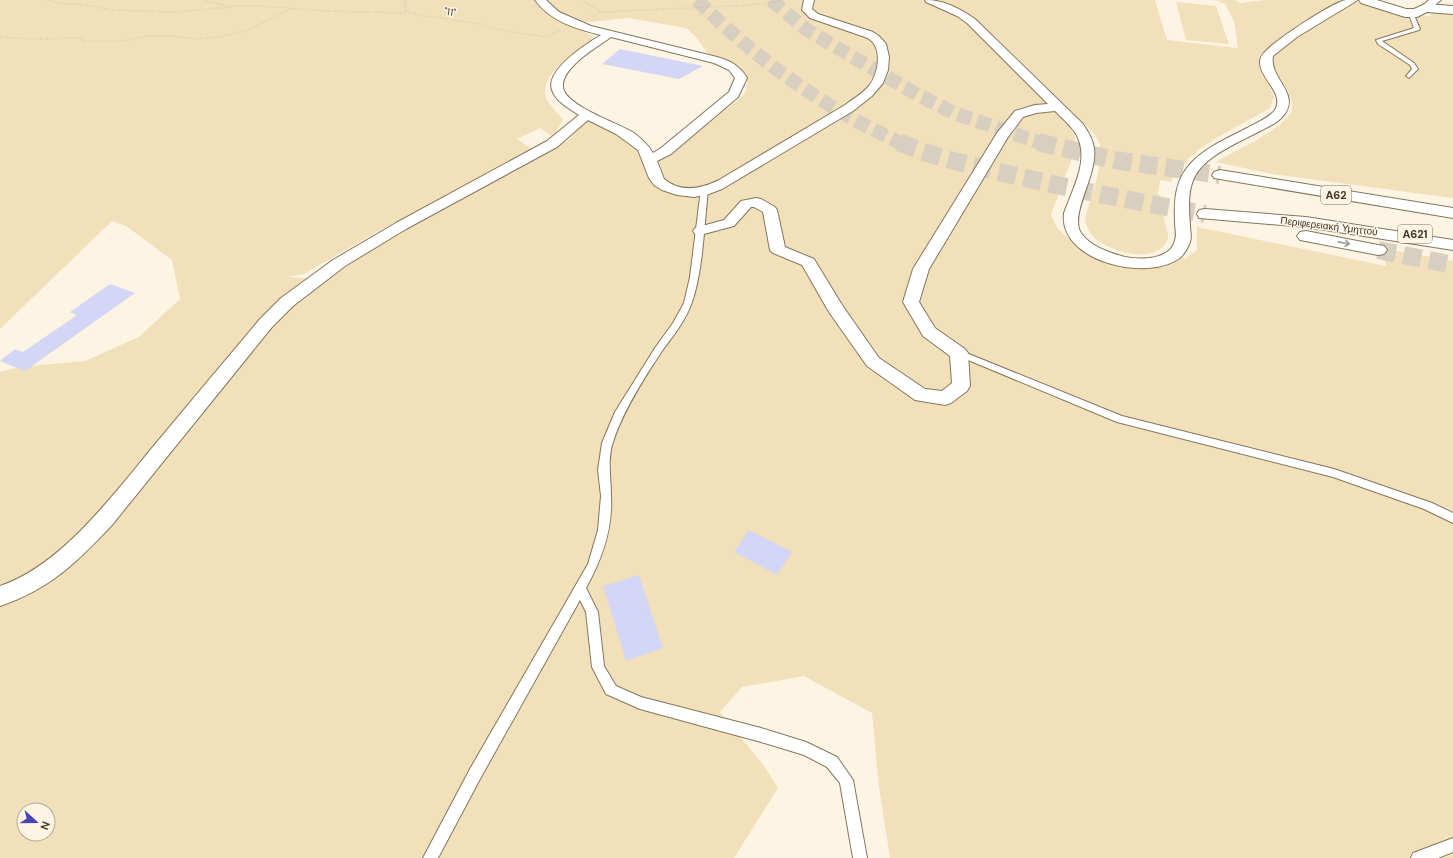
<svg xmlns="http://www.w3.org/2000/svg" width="1453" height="858" viewBox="0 0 1453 858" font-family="'DM Sans',sans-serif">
<rect width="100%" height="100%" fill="#fdf4e3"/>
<path fill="#f2e0ba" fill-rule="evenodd" d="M 0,0 L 1155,0 L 1167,40 L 1238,48 L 1234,21 L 1225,4 L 1214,0 L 1235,0 L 1240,3 L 1265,0 L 1340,0 C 1313,17 1281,33 1259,56 L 1259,62 L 1274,97 L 1270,108 C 1238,128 1187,147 1171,182 L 1160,180 L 1158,194 L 1165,199 C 1165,206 1163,216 1165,223 C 1166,230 1170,234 1167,241 C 1155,265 1110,252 1095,238 C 1089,233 1087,227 1085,220 C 1089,199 1104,167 1100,146 C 1099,140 1095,135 1091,130 L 1000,42 L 971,16 L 949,5 L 1069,123 L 1075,139 L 1075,150 L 1051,215 L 1057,228 L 1069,239 L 1083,247 L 1136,262 L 1180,256 L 1185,259 L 1197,250 L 1197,227 L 1386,266 L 1381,248 L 1453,261 L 1453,858 L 890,858 L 879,787 L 872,713 L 804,676 L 742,687 L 720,712 L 764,766 L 778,788 L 734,858 L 0,858 L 0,372 L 19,367 L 85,361 L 139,337 L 180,299 L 172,260 L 126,226 L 112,221 L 0,329 ZM 628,18 L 686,28 L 696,37 L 708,54 L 740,66 C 742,70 746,75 747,80 C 751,102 715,113 701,121 C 687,129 676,145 668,158 L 647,162 L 636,139 L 599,119 L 587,121 L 567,141 L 500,175 L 390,236 L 325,280 L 288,277 L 304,274 L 375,233 L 532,149 L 517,139 L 540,128 L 553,137 L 563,120 C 559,115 548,103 546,98 C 539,72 578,51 595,38 L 572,24 ZM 24,810 L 48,810 L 48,834 L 24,834 Z
M 1176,2 L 1216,6 L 1229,44 L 1186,40 Z
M 1356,2 L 1400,15 L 1429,16 L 1434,12 L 1453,13 L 1453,198 L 1272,174 L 1216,162 C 1234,151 1282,130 1291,112 C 1294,104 1290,95 1286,88 C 1283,82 1272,65 1273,58 C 1275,48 1344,9 1356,2 Z"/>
<path fill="#d3d7f5" d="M 620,49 L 703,66 L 679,79 L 602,64 Z
M 110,284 L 135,293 L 25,371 L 0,361 L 15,349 L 23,352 L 77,315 L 70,312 Z
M 749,530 L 792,552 L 777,575 L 734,552 Z
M 639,575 L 663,648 L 626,661 L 603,586 Z"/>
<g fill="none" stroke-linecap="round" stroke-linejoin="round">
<path stroke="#d7cfbf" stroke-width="14" stroke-dasharray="14 6" stroke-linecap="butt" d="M 697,0 C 757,60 824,108 901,143
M 771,0 L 807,30 L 918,95 L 954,113 L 1041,143"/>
<path stroke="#d7cfbf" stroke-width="18" stroke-dasharray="18 8" stroke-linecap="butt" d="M 899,142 C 932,157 969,165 1004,173 C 1071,189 1138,202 1205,214
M 1038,142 L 1114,160 L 1220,175
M 1378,250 L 1453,265"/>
<defs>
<path id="lane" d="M 1408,12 L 1413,13 L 1420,29 L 1419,30 L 1382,41 L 1414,63 L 1418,69 L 1409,78 L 1406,76 L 1412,69 L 1410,65 L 1378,44 L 1376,40 L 1414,28 Z
M 701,189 L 704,189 L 708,191 C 704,225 703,271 692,302 C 686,320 673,336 662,351 C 644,378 623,411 613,442 C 607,460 611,477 611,496 C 613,529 602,559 586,588 L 598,612 L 604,666 L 616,686 L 641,697 L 761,728 L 806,742 L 837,757 L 853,780 L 867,858 L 853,858 L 840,783 L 827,767 L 804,755 L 761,742 L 640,709 L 606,694 L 592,667 L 586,612 L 580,600 L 480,779 L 438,858 L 423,858 L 470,769 L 588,564 L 598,530 L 601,496 L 598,470 L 602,443 L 615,412 L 655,348 L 673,323 L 684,303 L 690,277 Z
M 959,350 L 1122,416 L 1334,469 L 1432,503 L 1453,513 L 1453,523 L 1424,509 L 1333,477 L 1117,422 L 956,355 L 954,353 Z
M 1453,838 L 1453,852 L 1438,858 L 1411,858 L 1413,853 Z"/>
<path id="street" d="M 535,0 L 546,0 L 559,12 L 591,26 L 717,57 C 731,61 740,66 747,78 L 738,97 L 671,154 L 657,161 L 664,179 C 681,193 701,189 719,180 L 845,105 C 853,99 862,94 869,86 C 879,73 884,44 865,37 L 810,18 L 802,10 L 804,0 L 814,0 L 812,9 L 818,14 L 873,32 L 879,36 L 886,44 L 889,57 L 888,70 L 883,83 L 872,96 L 853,111 L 722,189 L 709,194 L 694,197 L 677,195 L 662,190 L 654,185 L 649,178 L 638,150 L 616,134 L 588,120 L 557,147 L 406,229 L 345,266 L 293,306 L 272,327 L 112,525 C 76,563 50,589 0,606 L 0,586 C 63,565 115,492 157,442 C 191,401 226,360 260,319 L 281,298 L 333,260 L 396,223 L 547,141 L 579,115 C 570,109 556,102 552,90 C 545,70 586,44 601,35 C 576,29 550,21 535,0 ZM 611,37 L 714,63 L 729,70 L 735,78 L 729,92 L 661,148 L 653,153 C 648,145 642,139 634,133 C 618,123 572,108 564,91 C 562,86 563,81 565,77 C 574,60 596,48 611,37 Z
M 925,0 C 944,0 959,8 975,19 L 1083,124 C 1088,132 1093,139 1094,149 C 1098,174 1069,215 1081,233 C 1091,247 1110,253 1125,257 C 1141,260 1171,260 1175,240 C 1177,235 1175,228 1175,222 C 1174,200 1175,180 1191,163 C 1206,147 1228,138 1247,128 C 1256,123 1269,118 1275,110 C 1286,92 1254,75 1261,57 C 1266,45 1333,2 1346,0 C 1350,0 1354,0 1358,0 L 1297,37 L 1273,56 C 1269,77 1298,92 1286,112 C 1281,121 1270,126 1262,130 C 1242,141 1206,155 1195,176 C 1187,191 1189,210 1190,226 C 1190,231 1192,237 1190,242 C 1189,246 1184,254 1181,257 C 1149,283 1058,262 1064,213 C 1073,188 1092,156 1074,131 C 1069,124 1061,117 1055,111 L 1036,113 L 1023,117 L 1008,137 L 929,269 L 919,302 L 935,328 L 965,349 L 968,353 L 970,386 L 967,391 L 951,403 L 945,405 L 915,400 L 867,366 L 829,312 L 802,265 L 773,253 L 770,250 L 763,212 L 754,207 L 751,207 L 734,226 L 700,235 L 695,234 L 693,231 L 695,228 L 724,220 L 741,201 L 756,198 L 761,199 L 775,207 L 777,210 L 785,247 L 814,259 L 842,305 L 879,358 L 925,389 L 942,391 L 952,383 L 950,356 L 923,336 L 903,302 L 913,269 L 997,133 L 1015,111 L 1035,105 L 1048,104 L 967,23 L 957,16 L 926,2 Z
M 1429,0 L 1441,0 L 1429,10 L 1421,10 L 1420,8 Z"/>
<path id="secondary" d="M 1359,0 L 1377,0 L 1406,9 L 1414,9 L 1425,4 L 1453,6 L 1453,14 L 1427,12 L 1417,17 L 1405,17 L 1361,3 Z"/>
<path id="highway" d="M 1220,170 L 1453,208 L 1453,218 L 1214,178 L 1212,175 L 1214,172 Z
M 1205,209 L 1306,217 L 1453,240 L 1453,250 L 1306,227 L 1199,218 L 1197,214 L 1199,210 Z
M 1306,231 L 1378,245 L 1384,246 L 1387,250 L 1384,254 L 1378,255 L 1300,240 L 1297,236 L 1300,232 Z"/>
</defs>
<use href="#lane" stroke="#83765c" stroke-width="2"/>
<use href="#street" stroke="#83765c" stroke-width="2"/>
<use href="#secondary" stroke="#83765c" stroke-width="2"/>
<use href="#highway" stroke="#83765c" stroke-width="2"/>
<path stroke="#c1b9aa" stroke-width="1.5" stroke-dasharray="0.5 2" stroke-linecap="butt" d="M 48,0 L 58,3 L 87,5 L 110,10 L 175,12 L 232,7
M 204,0 L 221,5 L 236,6 L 260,6 L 328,11 L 406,13 L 480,24 L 496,29 L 544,37 L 560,31
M 405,0 L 406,10 L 416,13
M 582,0 L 601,12
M 592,16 L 601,12 L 752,5 L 785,0
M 0,37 C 26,39 53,40 79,37 L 83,41 L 122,41 L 148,36 L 172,36 L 196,39 L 219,37 L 248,30 L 290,9"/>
<use href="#lane" fill="#fff" fill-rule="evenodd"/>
<use href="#street" fill="#fff" fill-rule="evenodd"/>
<use href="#secondary" fill="#fff" fill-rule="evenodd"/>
<use href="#highway" fill="#fff" fill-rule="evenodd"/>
</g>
<defs><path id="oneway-shaft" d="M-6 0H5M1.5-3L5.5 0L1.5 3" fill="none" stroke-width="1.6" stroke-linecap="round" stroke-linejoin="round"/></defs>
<use stroke="#a09c97" href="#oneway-shaft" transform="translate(1344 243) rotate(11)"/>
<g text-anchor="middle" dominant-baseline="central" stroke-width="3" stroke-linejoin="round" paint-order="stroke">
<g font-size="10" fill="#403a2f" stroke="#fdf4e3">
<text transform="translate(450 12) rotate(9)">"11"</text>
<text transform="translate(1329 226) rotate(7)">Περιφερειακή Υμηττού</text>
</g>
<g fill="#fdf4e3" stroke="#797265" stroke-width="1">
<rect x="1321" y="186" width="30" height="18" rx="3"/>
<rect x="1398" y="225" width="34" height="18" rx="3"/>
</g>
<g font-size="11" font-weight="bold" fill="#403a2f">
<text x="1336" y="195">Α62</text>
<text x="1415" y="234">Α621</text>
</g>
</g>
<g transform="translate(36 822) rotate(111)"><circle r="19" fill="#fdf4e3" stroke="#b1aa9b"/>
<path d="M0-3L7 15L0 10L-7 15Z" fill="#4743b9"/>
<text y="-6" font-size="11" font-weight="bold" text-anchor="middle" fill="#403a2f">N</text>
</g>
</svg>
